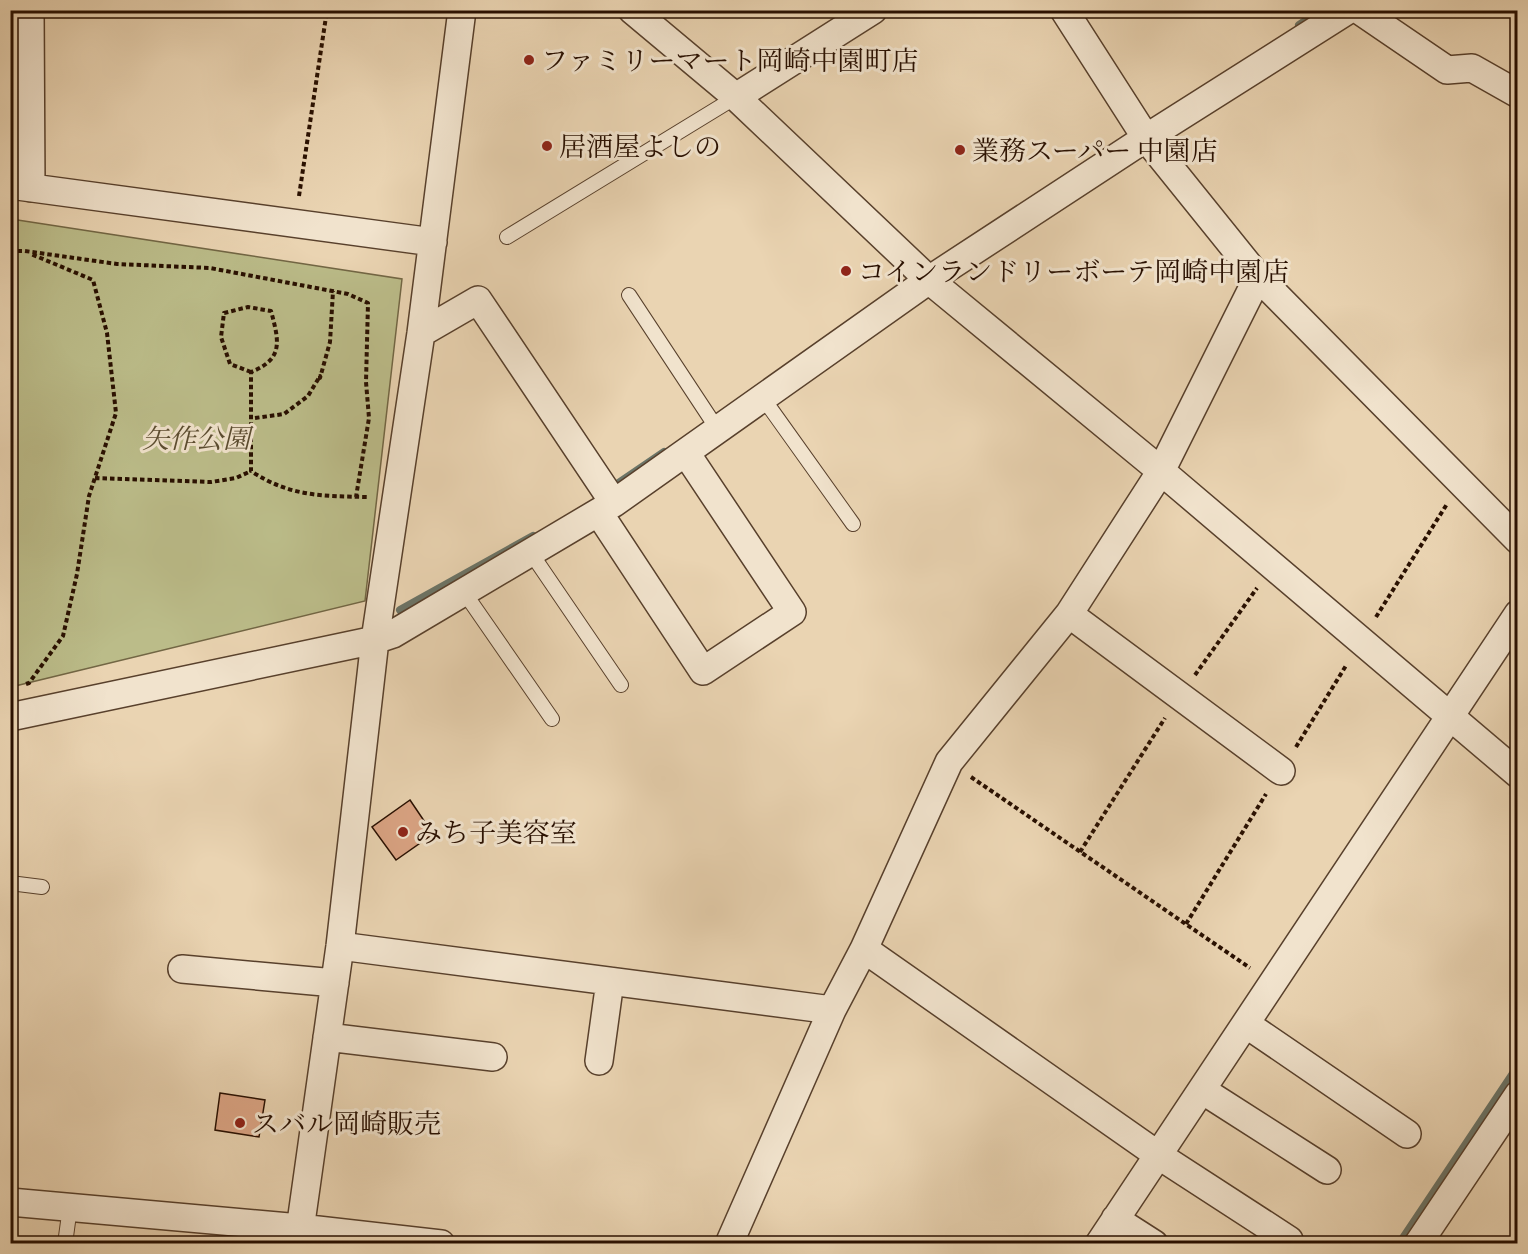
<svg xmlns="http://www.w3.org/2000/svg" width="1528" height="1254" viewBox="0 0 1528 1254" font-family="'EB Garamond','Noto Serif JP',serif">
<rect width="100%" height="100%" fill="#ead4b2"/>
<filter id="stains"><feTurbulence type="fractalNoise" baseFrequency=".00333" numOctaves="4"/><feColorMatrix values="0 0 0 0 .2 0 0 0 0 .09 0 0 0 0 .02 0 0 0 .5 -.17"/></filter>
<radialGradient id="worn" r=".72"><stop offset=".6" stop-color="#630" stop-opacity="0"/><stop offset="1" stop-color="#630" stop-opacity=".3"/></radialGradient>
<path fill="#bbbc89" stroke="#726644" stroke-width="1.5" d="M 11,219 L 402,279 L 365,601 L 11,687 Z"/>
<g fill="none" stroke-linecap="round" stroke-linejoin="round">
<path stroke="#6b7467" stroke-width="8" d="M 1299,25 L 1321,10
M 617,484 L 664,452
M 400,610 L 533,536
M 1399,1244 L 1518,1066"/>
</g>
<path fill="#dca585" stroke="#280f00" stroke-width="1.5" d="M 410,800 L 433,834 L 396,860 L 372,827 Z
M 220,1093 L 265,1100 L 259,1137 L 215,1130 Z"/>
<g fill="none" stroke-linecap="round" stroke-linejoin="round">
<defs>
<path id="service" d="M 507,237 L 736,97
M 629,295 L 718,430
M 763,398 L 853,524
M 531,553 L 621,685
M 464,592 L 552,719
M 10,883 L 42,887
M 65,1244 L 70,1207"/>
<path id="minor" d="M 30,10 L 31,188
M 632,10 L 736,97 L 929,280 L 1161,471 L 1518,774
M 1064,10 L 1146,138 L 1258,277 L 1518,540
M 1359,10 L 1447,70 L 1472,68 L 1518,94
M 736,97 L 873,10
M 10,185 L 433,242
M 421,333 L 478,300 L 614,503
M 599,513 L 703,671 L 792,612 L 686,453
M 1069,614 L 1281,771
M 10,717 L 375,640 L 393,634 L 614,503 L 929,280 L 1146,138 L 1348,10
M 340,946 L 832,1010
M 864,949 L 1158,1155 L 1289,1240
M 182,969 L 335,983
M 1246,1024 L 1407,1134
M 327,1037 L 493,1057
M 599,1061 L 610,981
M 1202,1090 L 1327,1170
M 10,1202 L 300,1228 L 441,1244
M 1115,1219 L 1154,1244
M 298,1244 L 340,946 L 375,640 L 421,333 L 462,10
M 729,1244 L 832,1010 L 864,949 L 949,762 L 1069,614 L 1161,471 L 1258,277
M 1099,1244 L 1518,614
M 1418,1244 L 1518,1095"/>
</defs>
<use href="#service" stroke="#58402c" stroke-width="16"/>
<use href="#minor" stroke="#58402c" stroke-width="30"/>
<path stroke="#280f00" stroke-width="4" stroke-dasharray="4.5 3" stroke-linecap="butt" d="M 299,196 L 327,10
M 10,251 L 25,251
M 25,251 L 117,264 L 210,268 L 348,294 L 368,303 L 366,382 L 369,418 L 356,497
M 251,372 L 230,364 L 221,337 L 224,313 L 248,307 L 271,311 C 279,341 284,359 251,372 L 251,471 C 290,497 323,496 368,497
M 255,418 L 284,414 L 308,396 L 320,376 L 320,378 L 330,342 L 333,291
M 95,478 L 211,482 L 236,478 L 251,471
M 1376,617 L 1447,504
M 1195,675 L 1257,588
M 26,684 L 29,683 L 63,636 L 77,574 L 89,496 L 116,413 L 107,333 L 93,280 L 31,254
M 1296,747 L 1347,664
M 971,777 L 1250,968
M 1080,852 L 1165,718
M 1186,924 L 1266,794"/>
<use href="#service" stroke="#f1e3cd" stroke-width="14"/>
<use href="#minor" stroke="#f1e3cd" stroke-width="27"/>
</g>
<g fill="#8f2418" stroke="#f1e3cd" stroke-width="2">
<circle cx="529" cy="60" r="6"/>
<circle cx="547" cy="146" r="6"/>
<circle cx="960" cy="150" r="6"/>
<circle cx="846" cy="271" r="6"/>
<circle cx="403" cy="832" r="6"/>
<circle cx="240" cy="1123" r="6"/>
</g>
<g text-anchor="middle" dominant-baseline="central" stroke-width="6" stroke-linejoin="round" paint-order="stroke">
<g font-size="27" fill="#280f00" stroke="#f1e3cd" text-anchor="start">
<text x="541" y="60">ファミリーマート岡崎中園町店</text>
<text x="559" y="146">居酒屋よしの</text>
<text x="972" y="150">業務スーパー 中園店</text>
<text x="858" y="271">コインランドリーボーテ岡崎中園店</text>
<text x="415" y="832">みち子美容室</text>
<text x="252" y="1123">スバル岡崎販売</text>
</g>
<g font-size="27" font-style="italic" fill="#5b4c30" stroke="#f1e3cd">
<text x="196" y="438">矢作公園</text>
</g>
</g>
<rect width="1528" height="1254" fill="none" stroke="#ead4b2" stroke-width="36"/>
<rect x="12" y="12" width="1504" height="1230" fill="none" stroke="#280f00" stroke-width="3"/>
<rect x="18" y="18" width="1492" height="1218" fill="none" stroke="#280f00" stroke-width="1.5"/>
<rect width="100%" height="100%" filter="url(#stains)"/>
<rect width="100%" height="100%" fill="url(#worn)"/>
</svg>
